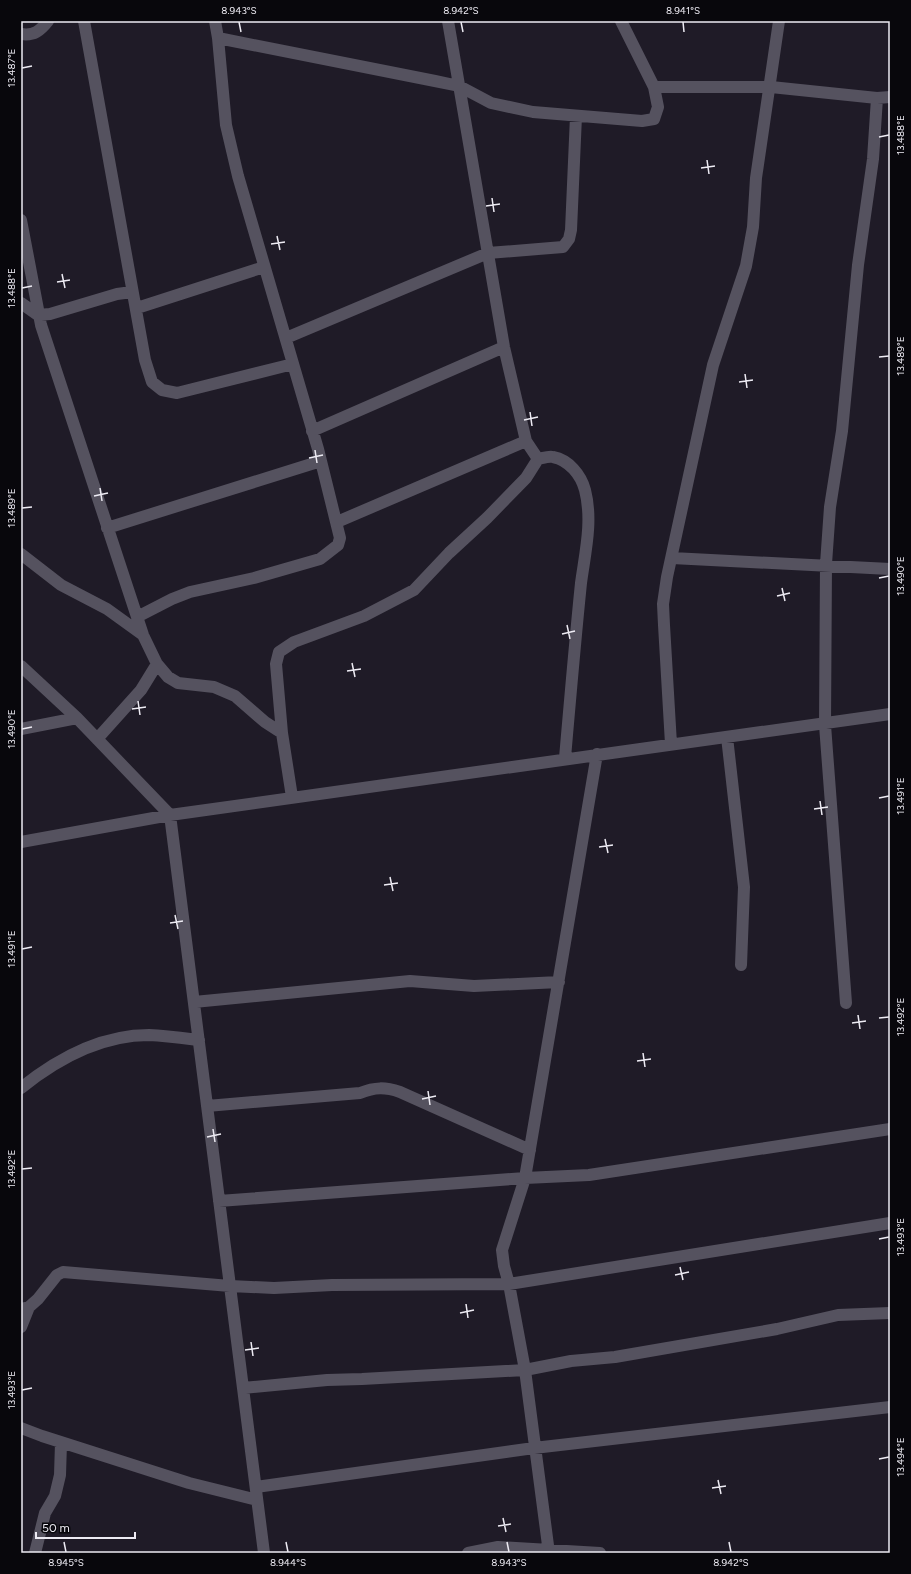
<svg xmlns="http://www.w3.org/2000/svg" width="911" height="1574" viewBox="0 0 911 1574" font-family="Figtree,sans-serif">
<rect width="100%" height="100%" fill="#1f1b27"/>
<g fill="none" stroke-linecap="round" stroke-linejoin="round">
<path stroke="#55525f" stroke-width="12" d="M 84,21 L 145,360 L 152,382 L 162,390 L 177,393 L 293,364
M 448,21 L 504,347 L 526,441
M 21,34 C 34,36 40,31 48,21
M 218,38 L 435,81 L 459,86 L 491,103 L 533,112 L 642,121 L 654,119 L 658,107 L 654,87 L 621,21
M 654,87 L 771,87 L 877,98 L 890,97
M 21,220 L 41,325 L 143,635 L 157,664 L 168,677 L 178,683 L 214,687 L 235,696 L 265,722 L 282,733
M 21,303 L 38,315 L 50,314 L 117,294 L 132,292
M 137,308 L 264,267
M 286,338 L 488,253 L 563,247 L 569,239 L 571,230 L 576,116
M 312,431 L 504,347
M 538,459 C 543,458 549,456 553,457 C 569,460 581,475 585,490 C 593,521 585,553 581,583 C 575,642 570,700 565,758
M 337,522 L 526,441 L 538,459
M 107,528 L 321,461
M 21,554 L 61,585 L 107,609 L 143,635
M 672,558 L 890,569
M 137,617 L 172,599 L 190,592 L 254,578 L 320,559 L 338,545 L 340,538 L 318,449 L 238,176 L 226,125 L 218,38 L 215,21
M 21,666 L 77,718 L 170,815 L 264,1553
M 21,729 L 77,718
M 727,737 L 744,887 L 741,965
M 97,739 L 141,690 L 157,664
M 671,744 L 664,625 L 663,604 L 667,577 L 713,365 L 746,266 L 753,227 L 756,178 L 779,21
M 292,797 L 282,733 L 276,664 L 279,652 L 294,642 L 364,616 L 414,590 L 449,553 L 487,518 L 526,478 L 538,459
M 21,842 L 170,815 L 890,714
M 194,1002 L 410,981 L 474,986 L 559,982
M 846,1003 L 825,725 L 826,564 L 830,507 L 842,431 L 858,265 L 873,159 L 877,98
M 21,1088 C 57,1059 102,1035 149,1035 C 166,1036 182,1038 199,1040
M 207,1106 L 360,1093 C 375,1087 385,1087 400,1092 L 530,1150
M 219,1201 L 525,1178 L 589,1175 L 890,1129
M 21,1309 L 29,1307 L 38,1299 L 57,1275 L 63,1272 L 230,1286 L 274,1288 L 332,1285 L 509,1284 L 890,1223
M 21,1327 L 29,1307
M 243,1388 L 327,1380 L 362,1379 L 525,1370 L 571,1361 L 615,1357 L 777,1329 L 838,1315 L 890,1313
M 21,1428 L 42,1436 L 189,1483 L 257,1500
M 256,1487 L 534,1448 L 890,1407
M 35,1553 L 45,1513 L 55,1496 L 60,1475 L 61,1443
M 468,1553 L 498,1547 L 600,1553
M 549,1553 L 525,1370 L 509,1284 L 504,1266 L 502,1250 L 525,1178 L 597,754"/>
</g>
<path fill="none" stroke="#edebf3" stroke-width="1.5" d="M 239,22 L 241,32M 461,22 L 463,32M 683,22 L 684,32M 22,68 L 32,66M 879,137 L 889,135M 707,160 L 709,174M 701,168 L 715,166M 492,198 L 494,212M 486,206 L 500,204M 277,236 L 280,250M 271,244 L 285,242M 62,274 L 65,288M 57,282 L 70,280M 22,288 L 32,286M 879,357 L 889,356M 745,374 L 747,388M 739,382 L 753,380M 530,412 L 532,426M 524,420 L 538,417M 315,450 L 317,463M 309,458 L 323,455M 100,488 L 102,501M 94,496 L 108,493M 22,508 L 32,507M 879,578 L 889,576M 782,588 L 785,601M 777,596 L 790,593M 567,625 L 570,639M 562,634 L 575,631M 352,663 L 355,677M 347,671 L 361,669M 138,701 L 140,715M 132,709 L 146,707M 22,729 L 32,727M 879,798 L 889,796M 820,801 L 822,815M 814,809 L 828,807M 605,839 L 608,853M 599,847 L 613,845M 390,877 L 393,891M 384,885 L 398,883M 175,915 L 178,929M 170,923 L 183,921M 22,949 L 32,947M 858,1015 L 860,1029M 879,1018 L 889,1017M 852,1023 L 866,1021M 643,1053 L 645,1067M 637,1061 L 651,1059M 428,1091 L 430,1105M 422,1099 L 436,1096M 213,1129 L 215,1142M 207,1137 L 221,1134M 22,1169 L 32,1168M 879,1239 L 889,1237M 680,1267 L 683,1280M 675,1275 L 689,1272M 466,1304 L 468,1318M 460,1313 L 474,1310M 251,1342 L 253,1356M 245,1350 L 259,1348M 22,1390 L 32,1388M 879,1459 L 889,1457M 718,1480 L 721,1494M 712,1488 L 726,1486M 503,1518 L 506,1532M 498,1526 L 511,1524M 64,1542 L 66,1552M 286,1542 L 288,1552M 507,1542 L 509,1552M 729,1542 L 731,1552"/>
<rect width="911" height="1574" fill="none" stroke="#08070c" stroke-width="44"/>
<path d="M36 1532v6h99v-6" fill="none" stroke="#edebf3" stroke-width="2"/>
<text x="42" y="1532" font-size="12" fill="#edebf3" stroke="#08070c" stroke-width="3" paint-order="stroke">50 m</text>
<rect x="22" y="22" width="867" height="1530" fill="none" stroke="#edebf3" stroke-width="1.5"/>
<g font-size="10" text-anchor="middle" fill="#edebf3">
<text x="239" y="14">8.943°S</text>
<text x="461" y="14">8.942°S</text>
<text x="683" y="14">8.941°S</text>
<text transform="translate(11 68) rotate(-90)" y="4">13.487°E</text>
<text transform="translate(900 135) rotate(-90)" y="4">13.488°E</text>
<text transform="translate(11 288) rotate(-90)" y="4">13.488°E</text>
<text transform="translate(900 356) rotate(-90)" y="4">13.489°E</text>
<text transform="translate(11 508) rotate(-90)" y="4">13.489°E</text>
<text transform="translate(900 576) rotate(-90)" y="4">13.490°E</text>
<text transform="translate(11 729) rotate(-90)" y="4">13.490°E</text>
<text transform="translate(900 796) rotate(-90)" y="4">13.491°E</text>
<text transform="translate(11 949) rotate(-90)" y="4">13.491°E</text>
<text transform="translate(900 1017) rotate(-90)" y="4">13.492°E</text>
<text transform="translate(11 1169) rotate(-90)" y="4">13.492°E</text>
<text transform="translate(900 1237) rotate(-90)" y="4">13.493°E</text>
<text transform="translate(11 1390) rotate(-90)" y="4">13.493°E</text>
<text transform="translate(900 1457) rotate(-90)" y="4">13.494°E</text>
<text x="66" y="1566">8.945°S</text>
<text x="288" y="1566">8.944°S</text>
<text x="509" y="1566">8.943°S</text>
<text x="731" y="1566">8.942°S</text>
</g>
</svg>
